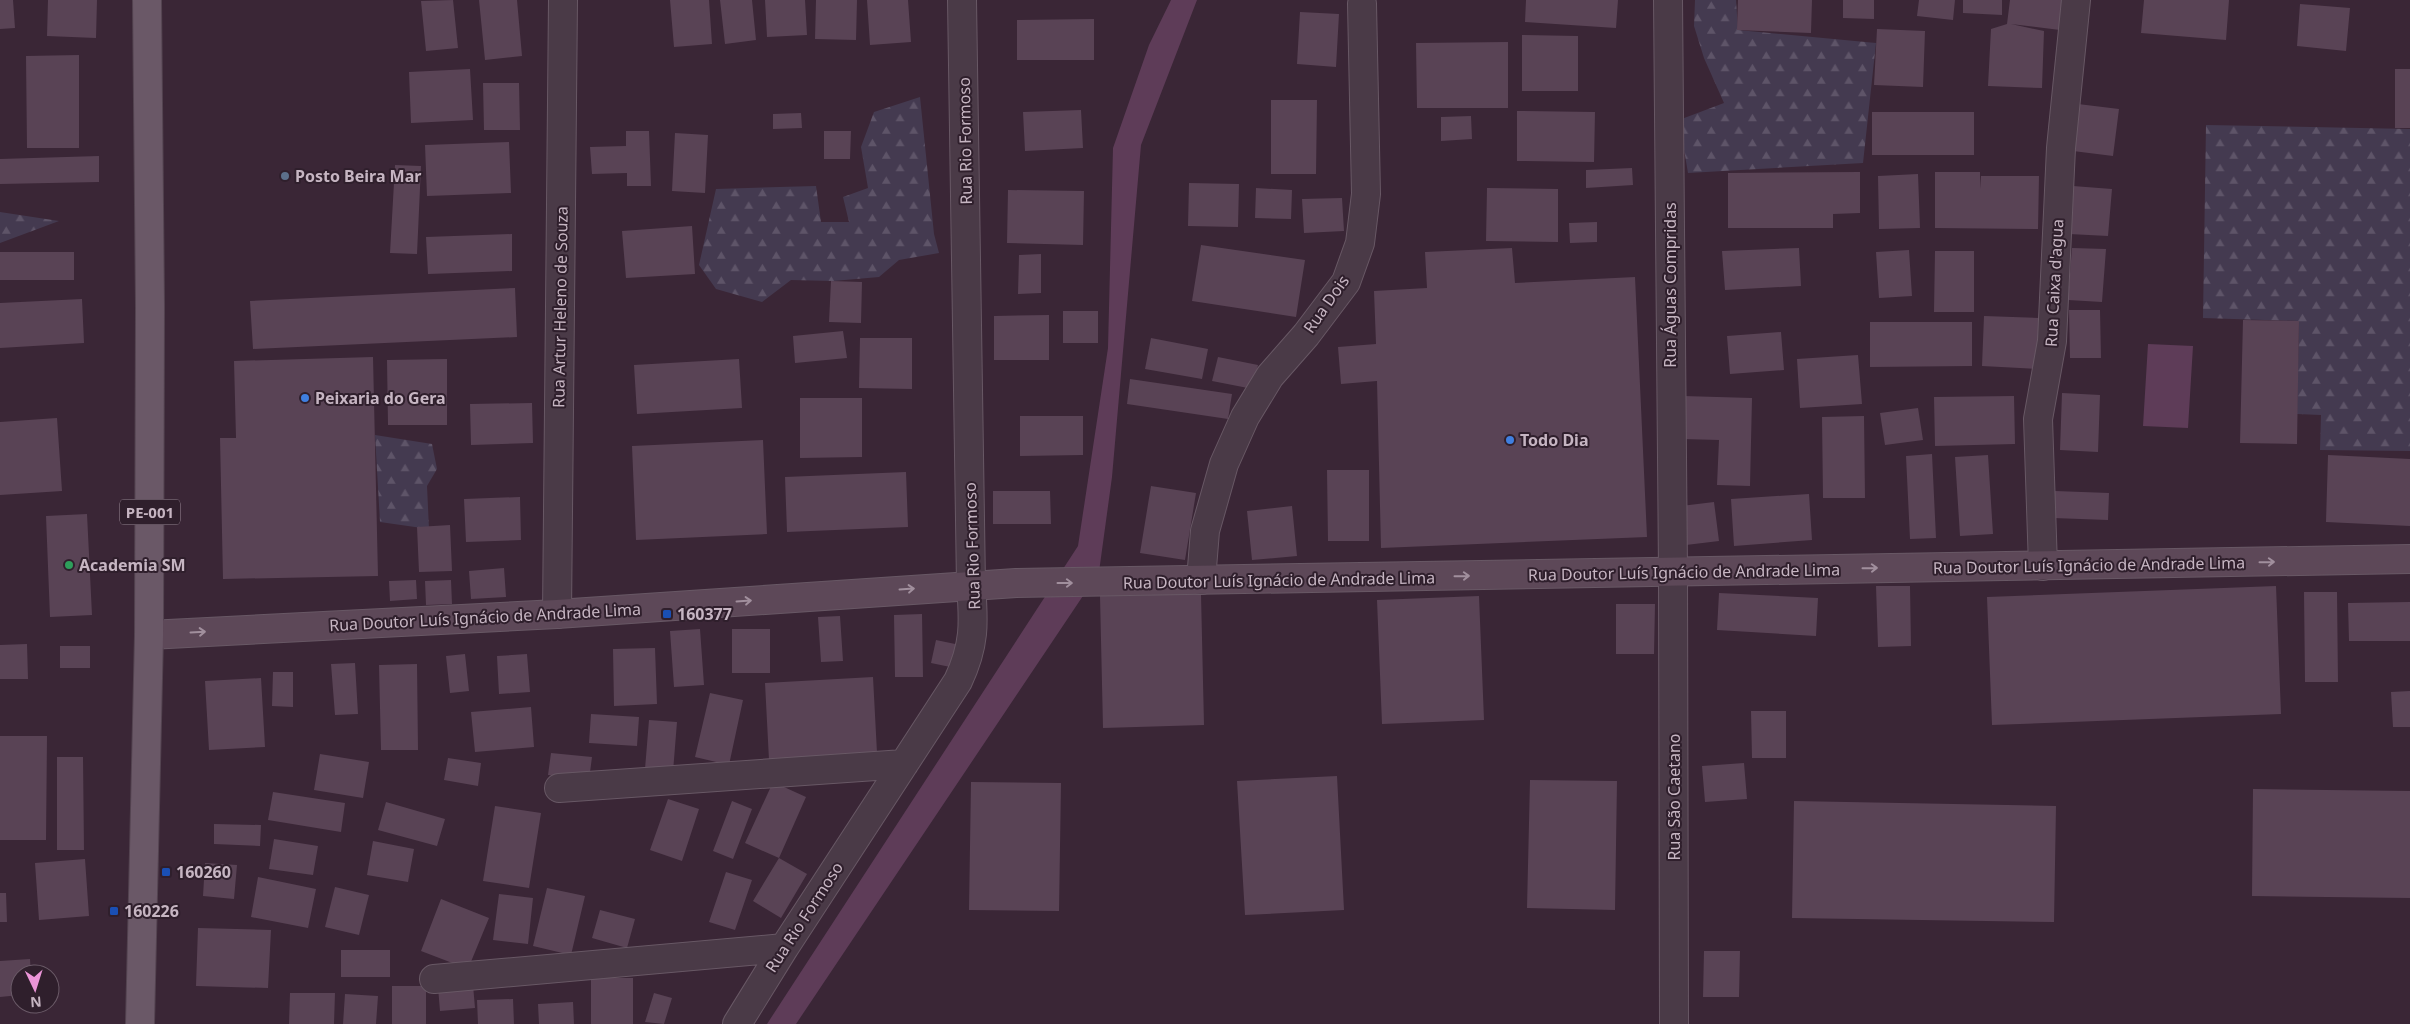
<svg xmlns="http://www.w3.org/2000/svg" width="2410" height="1024" viewBox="0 0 2410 1024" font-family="'Noto Sans',sans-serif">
<defs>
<pattern id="forest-firs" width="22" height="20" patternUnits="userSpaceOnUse" patternTransform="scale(1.25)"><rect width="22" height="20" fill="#443a50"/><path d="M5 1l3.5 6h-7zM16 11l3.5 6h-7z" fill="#5e5468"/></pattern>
</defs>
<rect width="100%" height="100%" fill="#3a2636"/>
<path fill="url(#forest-firs)" d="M 1695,0 L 1736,0 L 1738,30 L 1876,43 L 1863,163 L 1688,173 L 1679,120 L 1724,103 L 1704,58 L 1694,26 Z
M 920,97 L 934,234 L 939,253 L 899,260 L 879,277 L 833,281 L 791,280 L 762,302 L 716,289 L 699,265 L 716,189 L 816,186 L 821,222 L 849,222 L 843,197 L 868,188 L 861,147 L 874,112 Z
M 2206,125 L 2410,129 L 2410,451 L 2320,450 L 2321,415 L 2297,414 L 2299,321 L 2203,318 Z
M 0,212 L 59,221 L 0,243 Z
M 375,435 L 432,444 L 437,469 L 427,486 L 429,529 L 380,522 Z"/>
<path fill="#5e3c58" d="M 1171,0 L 1197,0 L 1141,145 L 1112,477 L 1099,572 L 796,1024 L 767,1024 L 1078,546 L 1108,348 L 1113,148 L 1149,45 Z
M 2148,344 L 2193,346 L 2188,428 L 2143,426 Z"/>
<path fill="#594355" d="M 0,0 L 13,0 L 15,28 L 0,29 Z
M 48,0 L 97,0 L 96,38 L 47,36 Z
M 453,0 L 458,48 L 426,51 L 421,1 Z
M 479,0 L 517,0 L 522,56 L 485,60 Z
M 670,0 L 709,0 L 712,44 L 674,47 Z
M 720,0 L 752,0 L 756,40 L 725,44 Z
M 765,0 L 805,0 L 807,35 L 767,37 Z
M 816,0 L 857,0 L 856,40 L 815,39 Z
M 867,0 L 908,0 L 911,42 L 870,45 Z
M 1526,0 L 1618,0 L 1616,28 L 1525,22 Z
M 1738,0 L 1812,0 L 1811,33 L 1737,30 Z
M 1843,0 L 1874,0 L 1874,19 L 1843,18 Z
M 1919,0 L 1955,0 L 1953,20 L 1917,16 Z
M 1963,0 L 2002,0 L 2002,15 L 1963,13 Z
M 2010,0 L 2063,0 L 2060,30 L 2011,24 L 2044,31 L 2042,88 L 1988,86 L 1991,29 L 2007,24 Z
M 2144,0 L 2229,0 L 2226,40 L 2141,33 Z
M 2300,4 L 2350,8 L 2346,51 L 2297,46 Z
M 1300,12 L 1339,14 L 1336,67 L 1297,64 Z
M 1094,19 L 1094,60 L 1017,60 L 1017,20 Z
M 1877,29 L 1925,31 L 1923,87 L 1874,85 Z
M 1522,35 L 1578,36 L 1578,91 L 1522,91 Z
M 1508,42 L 1508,108 L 1417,108 L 1416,43 Z
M 79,55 L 79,148 L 27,148 L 26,56 Z
M 470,69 L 473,120 L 411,123 L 409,72 Z
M 2395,69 L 2410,69 L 2410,128 L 2395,128 Z
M 483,83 L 519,83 L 520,130 L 484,130 Z
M 1271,100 L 1317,100 L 1316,174 L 1271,174 Z
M 2078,104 L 2119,109 L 2113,156 L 2073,151 Z
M 1081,110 L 1083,148 L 1025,151 L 1023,112 Z
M 1517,111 L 1595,112 L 1594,162 L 1517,161 Z
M 1872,112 L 1974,112 L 1974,155 L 1872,155 Z
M 801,113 L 802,128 L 773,129 L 773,114 Z
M 1471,116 L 1472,139 L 1441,141 L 1441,117 Z
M 626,131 L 649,131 L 651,186 L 627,186 L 627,173 L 592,174 L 590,147 L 626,146 Z
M 824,131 L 851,131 L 850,159 L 824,159 Z
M 675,133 L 708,135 L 705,193 L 672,191 Z
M 509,142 L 511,193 L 427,196 L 425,145 Z
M 99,156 L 99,182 L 0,184 L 0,159 Z
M 395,165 L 421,166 L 417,254 L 390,253 Z
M 1632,168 L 1633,185 L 1586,188 L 1586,170 Z
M 1860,172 L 1860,213 L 1833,214 L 1833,228 L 1728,228 L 1728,173 Z
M 1935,172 L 1980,172 L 1980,189 L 1981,176 L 2039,176 L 2038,229 L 1935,228 Z
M 1918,174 L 1920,228 L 1879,229 L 1878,176 Z
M 1189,183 L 1239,184 L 1238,227 L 1188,226 Z
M 2073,186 L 2112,189 L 2108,236 L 2069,234 Z
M 1256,188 L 1292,190 L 1291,219 L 1255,218 Z
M 1487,188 L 1558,189 L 1558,242 L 1486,241 Z
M 1008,190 L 1084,191 L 1083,245 L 1007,243 Z
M 1342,198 L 1344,231 L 1304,233 L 1302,199 Z
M 1597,222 L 1597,242 L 1570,243 L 1569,223 Z
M 692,226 L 695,274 L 626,278 L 622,231 Z
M 512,234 L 512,271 L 428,274 L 426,237 Z
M 1201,245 L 1305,260 L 1296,317 L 1192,301 Z
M 1512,248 L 1515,283 L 1635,277 L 1647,537 L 1381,548 L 1377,381 L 1341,384 L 1338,347 L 1376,344 L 1374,291 L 1427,288 L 1425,252 Z
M 1799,248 L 1801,286 L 1725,290 L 1722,251 Z
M 2072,248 L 2106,249 L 2102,302 L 2068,300 Z
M 1909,250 L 1912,296 L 1879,298 L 1876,252 Z
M 1935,251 L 1974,251 L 1974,312 L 1934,312 Z
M 0,252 L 74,252 L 74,280 L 0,280 Z
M 1041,254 L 1041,293 L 1018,294 L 1019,255 Z
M 831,281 L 862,282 L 861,323 L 829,322 Z
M 515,288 L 517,337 L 253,349 L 250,301 Z
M 82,299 L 84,343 L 0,348 L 0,303 Z
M 2069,310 L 2100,310 L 2101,358 L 2070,358 Z
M 1063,311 L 1098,311 L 1098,343 L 1063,343 Z
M 1049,315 L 1049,360 L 994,360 L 994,316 Z
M 1984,316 L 2040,318 L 2037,369 L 1982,366 Z
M 2243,320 L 2299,321 L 2297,444 L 2240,443 Z
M 1870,322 L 1972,322 L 1972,366 L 1870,367 Z
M 843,331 L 847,358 L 795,363 L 793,336 Z
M 1781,332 L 1784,370 L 1730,374 L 1727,336 Z
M 860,338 L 912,338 L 912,389 L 859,388 Z
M 1151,338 L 1208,349 L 1202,379 L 1145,369 Z
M 1858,355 L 1862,404 L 1800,408 L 1797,359 Z
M 373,357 L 378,576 L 223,579 L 220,438 L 236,438 L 234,361 Z
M 1218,357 L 1258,365 L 1253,389 L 1212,381 Z
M 447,359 L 447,425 L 388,425 L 387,360 Z
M 739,359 L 742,408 L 637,414 L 634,365 Z
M 1130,379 L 1232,394 L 1228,419 L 1127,404 Z
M 2062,393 L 2100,395 L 2098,452 L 2060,450 Z
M 1683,396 L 1752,398 L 1750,486 L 1717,485 L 1719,440 L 1682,439 Z
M 2014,396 L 2015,444 L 1935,446 L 1934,397 Z
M 800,398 L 862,398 L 862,457 L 800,458 Z
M 532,403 L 533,443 L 471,445 L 470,404 Z
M 1918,408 L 1923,440 L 1885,445 L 1880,413 Z
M 1020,416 L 1083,416 L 1083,455 L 1020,456 Z
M 1864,416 L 1865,498 L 1823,498 L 1822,417 Z
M 57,418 L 62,491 L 0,495 L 0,422 Z
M 763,440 L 767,534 L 636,540 L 632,446 Z
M 1932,454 L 1936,538 L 1910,539 L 1906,456 Z
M 1988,455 L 1993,534 L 1960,536 L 1955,457 Z
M 2328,455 L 2410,459 L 2410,526 L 2326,522 Z
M 1327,470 L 1369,470 L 1369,541 L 1328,541 Z
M 906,472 L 908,527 L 787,532 L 785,477 Z
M 1151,486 L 1196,493 L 1185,560 L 1140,553 Z
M 993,491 L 1050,491 L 1051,524 L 993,524 Z
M 2055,491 L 2109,493 L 2108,520 L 2053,518 Z
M 1809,494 L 1812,540 L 1734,546 L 1731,499 Z
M 520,497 L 521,540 L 466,542 L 464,499 Z
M 1714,502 L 1719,541 L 1686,545 L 1681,506 Z
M 1292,506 L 1297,556 L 1252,560 L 1247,511 Z
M 87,514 L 92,615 L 50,617 L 46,516 Z
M 450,525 L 452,571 L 419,572 L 417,527 Z
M 504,568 L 506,597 L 471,599 L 469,571 Z
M 416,580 L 417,599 L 390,601 L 389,581 Z
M 451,580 L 452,604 L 426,605 L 425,581 Z
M 1876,586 L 1910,586 L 1911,646 L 1878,647 Z
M 2276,586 L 2281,714 L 1992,725 L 1987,597 Z
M 2304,592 L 2337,592 L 2338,682 L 2305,682 Z
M 1719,593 L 1818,598 L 1816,636 L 1717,630 Z
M 1201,594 L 1204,725 L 1103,728 L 1100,596 Z
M 1479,596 L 1484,720 L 1382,724 L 1377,600 Z
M 2410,602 L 2410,641 L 2349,641 L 2348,603 Z
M 1616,604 L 1655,604 L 1654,654 L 1616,654 Z
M 922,614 L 923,677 L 895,677 L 894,615 Z
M 840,616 L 843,661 L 821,662 L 818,617 Z
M 700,629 L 704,685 L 674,687 L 670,631 Z
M 732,629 L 770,629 L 770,673 L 732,673 Z
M 936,640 L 960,645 L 955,668 L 931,663 Z
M 27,644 L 28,679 L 0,679 L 0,645 Z
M 60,646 L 90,646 L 90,668 L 60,668 Z
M 655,648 L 657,704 L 614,706 L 613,649 Z
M 465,654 L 469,691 L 450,693 L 446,656 Z
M 527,654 L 530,692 L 499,694 L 497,656 Z
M 355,663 L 358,714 L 335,715 L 331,664 Z
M 417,664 L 418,750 L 381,750 L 379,665 Z
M 273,672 L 293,672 L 293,707 L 272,706 Z
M 873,677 L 877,753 L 769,760 L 765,683 Z
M 261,678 L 265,747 L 209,750 L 205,681 Z
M 2410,691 L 2410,727 L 2393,727 L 2391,692 Z
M 710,693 L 743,700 L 729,765 L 695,757 Z
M 531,707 L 534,747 L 475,752 L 471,712 Z
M 1751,711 L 1786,711 L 1786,758 L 1752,758 Z
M 591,714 L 639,717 L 637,746 L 589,743 Z
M 649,720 L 677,722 L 673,772 L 645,769 Z
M 0,736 L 47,736 L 46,840 L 0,840 Z
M 551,753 L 592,757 L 589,780 L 548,775 Z
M 320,754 L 369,762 L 363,798 L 314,790 Z
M 57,757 L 83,757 L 84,850 L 57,850 Z
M 448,758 L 481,763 L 478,786 L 444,780 Z
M 1744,763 L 1747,799 L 1705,802 L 1702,766 Z
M 1337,776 L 1344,910 L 1245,915 L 1237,781 Z
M 1530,780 L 1617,781 L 1615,910 L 1527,908 Z
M 773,782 L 806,797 L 779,858 L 807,874 L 781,918 L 753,901 L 779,858 L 745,843 Z
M 971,782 L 1061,783 L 1059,911 L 969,910 Z
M 2253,789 L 2410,791 L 2410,898 L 2252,896 Z
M 273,792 L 345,803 L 341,832 L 268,820 Z
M 668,799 L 699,809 L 682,861 L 650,850 Z
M 732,801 L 752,809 L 733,859 L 713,851 Z
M 1794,801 L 2056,806 L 2054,922 L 1792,918 Z
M 386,802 L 445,819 L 437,846 L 378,830 Z
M 495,806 L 541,813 L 529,888 L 483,881 Z
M 214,824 L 261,825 L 260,846 L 214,844 Z
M 274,839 L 318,846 L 313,875 L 269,869 Z
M 373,841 L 414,849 L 408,882 L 367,875 Z
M 85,859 L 89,916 L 39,920 L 35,863 Z
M 205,863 L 237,865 L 234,899 L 203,896 Z
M 726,872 L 752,880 L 735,930 L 709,922 Z
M 258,877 L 316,889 L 308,928 L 251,917 Z
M 335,887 L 369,895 L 359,935 L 325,927 Z
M 547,888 L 585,896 L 571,955 L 533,946 Z
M 0,893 L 6,893 L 7,922 L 0,922 Z
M 499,894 L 533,898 L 528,944 L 493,940 Z
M 441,899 L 489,918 L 468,969 L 421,951 Z
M 600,910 L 635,919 L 627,948 L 592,938 Z
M 198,928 L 271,930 L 268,988 L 196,986 Z
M 341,950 L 390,950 L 390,977 L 341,977 Z
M 1704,951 L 1740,951 L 1739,997 L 1703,997 Z
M 30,959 L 31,974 L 20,974 L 20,995 L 0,997 L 0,961 Z
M 591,978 L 633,978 L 633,1024 L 591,1024 Z
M 473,985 L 475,1008 L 440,1011 L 438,987 Z
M 392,986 L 426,986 L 426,1024 L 392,1024 Z
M 290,993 L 335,993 L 334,1024 L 289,1024 Z
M 654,993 L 672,998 L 664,1024 L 645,1022 Z
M 345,994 L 378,996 L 376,1024 L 343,1024 Z
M 513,999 L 514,1024 L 478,1024 L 477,1000 Z
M 573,1002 L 574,1024 L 539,1024 L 538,1004 Z"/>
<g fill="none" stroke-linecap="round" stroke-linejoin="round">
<defs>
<path id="street" d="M 1668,0 L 1673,571 L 1674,1024
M 2043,566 L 2038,419 L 2052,341 L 2061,148 L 2076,0
M 1201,580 L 1205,531 L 1224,464 L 1245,417 L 1270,376 L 1306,335 L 1346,282 L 1360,243 L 1366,194 L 1362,4
M 557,614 L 563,0
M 559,788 L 904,764
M 434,979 L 784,948
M 737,1024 L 784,948 L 958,681 C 975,645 974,623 971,585 L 962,0"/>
<path id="secondary" d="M 149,635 L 557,614 L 1016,583 L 2410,559"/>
<path id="primary" d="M 140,1024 L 149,635 L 150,306 L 147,0"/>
</defs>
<use href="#street" stroke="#685865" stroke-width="30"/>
<use href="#secondary" stroke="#685865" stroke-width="30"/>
<use href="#primary" stroke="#534350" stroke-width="30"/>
<use href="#street" stroke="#4a3a47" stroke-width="28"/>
<use href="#secondary" stroke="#5d4858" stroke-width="28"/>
<use href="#primary" stroke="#6a5867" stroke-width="28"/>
</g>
<defs><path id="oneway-shaft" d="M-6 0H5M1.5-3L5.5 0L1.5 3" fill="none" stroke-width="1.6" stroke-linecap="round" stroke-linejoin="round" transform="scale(1.25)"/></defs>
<g stroke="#a18f9d">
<use href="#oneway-shaft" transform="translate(2267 562) rotate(-1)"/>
<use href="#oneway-shaft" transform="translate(1870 568) rotate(-1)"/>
<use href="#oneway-shaft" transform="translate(1462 576) rotate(-1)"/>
<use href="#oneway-shaft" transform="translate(1065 583)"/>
<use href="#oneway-shaft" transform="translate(907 589) rotate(-4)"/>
<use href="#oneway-shaft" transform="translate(744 601) rotate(-4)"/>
<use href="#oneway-shaft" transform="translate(198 632) rotate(-3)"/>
</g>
<circle fill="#5c6f8a" stroke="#2f1f2c" stroke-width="2" cx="285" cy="176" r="5"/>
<g fill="#3f7fe0" stroke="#2f1f2c" stroke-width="2">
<circle cx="305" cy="398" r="5"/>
<circle cx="1510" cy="440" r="5"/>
</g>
<circle fill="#2e9e5b" stroke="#2f1f2c" stroke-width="2" cx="69" cy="565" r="5"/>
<g fill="#1a4fb4" stroke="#2f1f2c" stroke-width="2">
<rect x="662" y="609" width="10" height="10" rx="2.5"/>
<rect x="161" y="867" width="10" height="10" rx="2.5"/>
<rect x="109" y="906" width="10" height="10" rx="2.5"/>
</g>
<g text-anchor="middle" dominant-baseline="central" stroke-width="4" stroke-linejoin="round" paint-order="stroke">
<rect fill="#2f1f2c" stroke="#998895" stroke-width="1" x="120" y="499.5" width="60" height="25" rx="4"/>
<g font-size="15" font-weight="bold" fill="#c6b5c2">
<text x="150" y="512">PE-001</text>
</g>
<g font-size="16" fill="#c6b5c2" stroke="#2f1f2c">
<text transform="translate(965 141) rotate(-91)">Rua Rio Formoso</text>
<text transform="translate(2054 283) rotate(-87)">Rua Caixa d'agua</text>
<text transform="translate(1670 285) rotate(-90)">Rua Águas Compridas</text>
<text transform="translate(1326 304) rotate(-55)">Rua Dois</text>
<text transform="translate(560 307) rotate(-89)">Rua Artur Heleno de Souza</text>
<text transform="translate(972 546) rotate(-92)">Rua Rio Formoso</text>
<text transform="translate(2089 565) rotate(-1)">Rua Doutor Luís Ignácio de Andrade Lima</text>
<text transform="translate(1684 572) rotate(-1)">Rua Doutor Luís Ignácio de Andrade Lima</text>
<text transform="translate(1279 580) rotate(-1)">Rua Doutor Luís Ignácio de Andrade Lima</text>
<text transform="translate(485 617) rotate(-3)">Rua Doutor Luís Ignácio de Andrade Lima</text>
<text transform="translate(1674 797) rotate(-90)">Rua São Caetano</text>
<text transform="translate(804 917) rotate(-57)">Rua Rio Formoso</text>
</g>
<g font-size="16" font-weight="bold" fill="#c6b5c2" stroke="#2f1f2c" text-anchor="start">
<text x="295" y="176">Posto Beira Mar</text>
<text x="315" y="398">Peixaria do Gera</text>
<text x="1520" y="440">Todo Dia</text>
<text x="79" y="565">Academia SM</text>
<text x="677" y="614">160377</text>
<text x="176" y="872">160260</text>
<text x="124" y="911">160226</text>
</g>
</g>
<g transform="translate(35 989) rotate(176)"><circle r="24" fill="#2f1f2c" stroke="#6b5b68"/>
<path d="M0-4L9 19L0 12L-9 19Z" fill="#eb95d8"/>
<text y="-8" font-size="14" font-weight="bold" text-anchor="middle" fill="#c6b5c2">N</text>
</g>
</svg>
